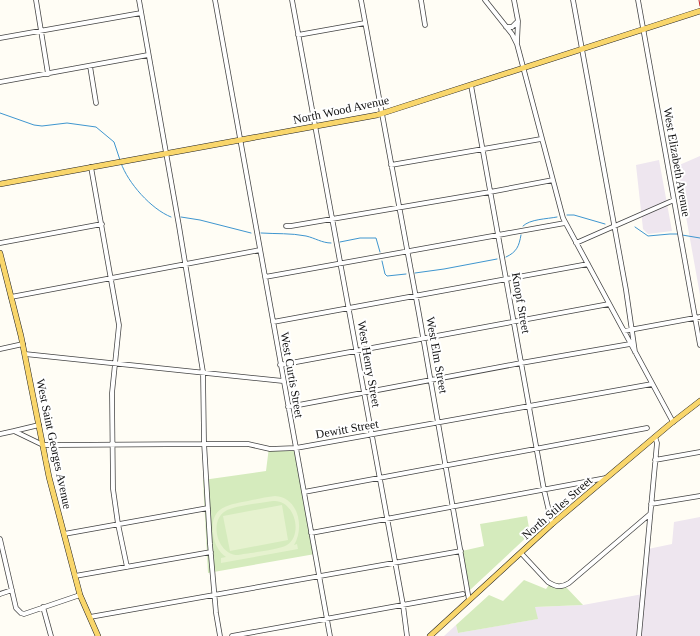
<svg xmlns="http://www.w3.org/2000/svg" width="700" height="636" viewBox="0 0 700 636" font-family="'Times New Roman',serif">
<rect width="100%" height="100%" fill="#fffdf5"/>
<path fill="#eee6ef" d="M 700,156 L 700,295 L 677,166 Z
M 659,160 L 672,231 L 648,234 L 643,229 L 636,165 Z
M 700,517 L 700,636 L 444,636 L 456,625 L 458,633 L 537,619 L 534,607 L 583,605 L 643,594 L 648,549 L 672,544 L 674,522 Z"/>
<path fill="#d5ebbd" d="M 269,447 L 297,448 L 315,554 L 208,573 L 203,480 L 266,471 Z
M 527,516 L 530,534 L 470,590 L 462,551 L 484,546 L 480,524 Z
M 524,580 L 546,589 L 551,582 L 564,585 L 583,605 L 535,607 L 538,619 L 458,633 L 456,625 L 489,595 L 503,601 Z"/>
<path fill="#e6f2cf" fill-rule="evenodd" d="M 275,496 C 298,497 305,527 294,545 L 297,544 L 298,549 L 221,563 L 221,558 L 226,557 C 218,551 214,543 213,533 C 210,507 227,505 248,501 C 257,499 266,497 275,496 ZM 273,501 C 294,499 304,534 287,545 C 279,550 248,553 238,555 C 218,555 209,523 224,512 C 231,506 262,503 273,501 Z
M 282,505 L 288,540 L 230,551 L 223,516 Z"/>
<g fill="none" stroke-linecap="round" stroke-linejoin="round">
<path stroke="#3f96cf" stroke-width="1" d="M 0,113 L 34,125 L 42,126 L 67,123 L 96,127 L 114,142 L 120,160
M 121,163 C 128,183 151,209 171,217
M 567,215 L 574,215 L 605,224
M 181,217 L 200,220 L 251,233
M 523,226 C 530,219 547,219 557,217
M 635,227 L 648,236 L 670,234 L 679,234
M 261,233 C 276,234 291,233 306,236 C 315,238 322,243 331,243
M 682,235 L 700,238
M 340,242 L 360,238 L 376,238 L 380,252
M 506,257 C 517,252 519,246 521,235
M 382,261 L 385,274 L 387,276 L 406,274
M 415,273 L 444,269 L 497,259"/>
<defs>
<path id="minor" d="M 36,0 L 48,74
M 139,0 L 179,226 L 203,372 L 204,442 L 210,544 L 216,613 L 220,636
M 215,0 L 330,636
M 292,0 L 403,605 L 407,636
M 361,0 L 419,314 L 469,600
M 421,0 L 425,25
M 485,0 L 512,34 L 517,44 L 563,218 L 673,422
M 514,0 L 518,21 L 517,43
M 573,0 L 626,290 L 635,352
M 638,0 L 700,345
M 506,27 L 512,27 L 517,22
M 298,35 L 365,23
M 0,38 L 141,13
M 90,66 L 96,103
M 0,82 L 148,55
M 471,85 L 544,490 L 552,524
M 391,165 L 541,139
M 91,167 L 119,325 L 112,393 L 113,489 L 118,524 L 127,567
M 286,226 L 291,226 L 490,192 L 553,180
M 0,243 L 102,224
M 576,243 L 674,200
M 265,277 L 565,223
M 11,297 L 260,250
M 273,322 L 588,264
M 624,331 L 700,317
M 0,349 L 23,344
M 25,354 L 283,381
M 280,365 L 609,304
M 288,407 L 521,363 L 630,344
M 14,431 L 39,425
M 0,434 L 14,431 L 43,445 L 57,445 L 204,444 L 248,444 L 270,449 L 296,448 L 652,384
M 655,460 L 700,452
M 304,492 L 647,428
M 651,504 L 700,496
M 311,533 L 606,478
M 64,534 L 208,508
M 0,539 L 16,608 L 21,613 L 24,614 L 80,595
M 521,553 L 548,582 C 556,587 561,588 569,583 L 650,514
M 75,576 L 211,552
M 0,594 L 12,590
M 43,607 L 51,636
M 90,617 L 461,551
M 232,636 L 463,594
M 639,636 L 657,443 L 655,437"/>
<path id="major" d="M 0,184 L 377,115 L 700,11
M 0,253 L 21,336 L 49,477 L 80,595 L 98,636
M 430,636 L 552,524 L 669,425 L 700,401"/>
</defs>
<use href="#minor" stroke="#444" stroke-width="5.5"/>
<use href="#major" stroke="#222" stroke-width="6"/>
<use href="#minor" stroke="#fff" stroke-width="4"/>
<use href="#major" stroke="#f9d66b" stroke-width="5"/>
<path stroke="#c4262e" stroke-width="1" d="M 699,0 L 700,6"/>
</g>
<g text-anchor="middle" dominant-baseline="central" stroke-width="4" stroke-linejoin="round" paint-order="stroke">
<g font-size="12" fill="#111" stroke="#fff">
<text transform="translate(341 110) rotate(-12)">North Wood Avenue</text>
<text transform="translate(677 162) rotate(80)">West Elizabeth Avenue</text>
<text transform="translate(521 303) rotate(80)">Knopf Street</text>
<text transform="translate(437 355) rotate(80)">West Elm Street</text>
<text transform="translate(369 364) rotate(80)">West Henry Street</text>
<text transform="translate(292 375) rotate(80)">West Curtis Street</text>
<text transform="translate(347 429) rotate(-10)">Dewitt Street</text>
<text transform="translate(54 444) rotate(78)">West Saint Georges Avenue</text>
<text transform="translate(557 508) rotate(-41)">North Stiles Street</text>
</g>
</g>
</svg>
